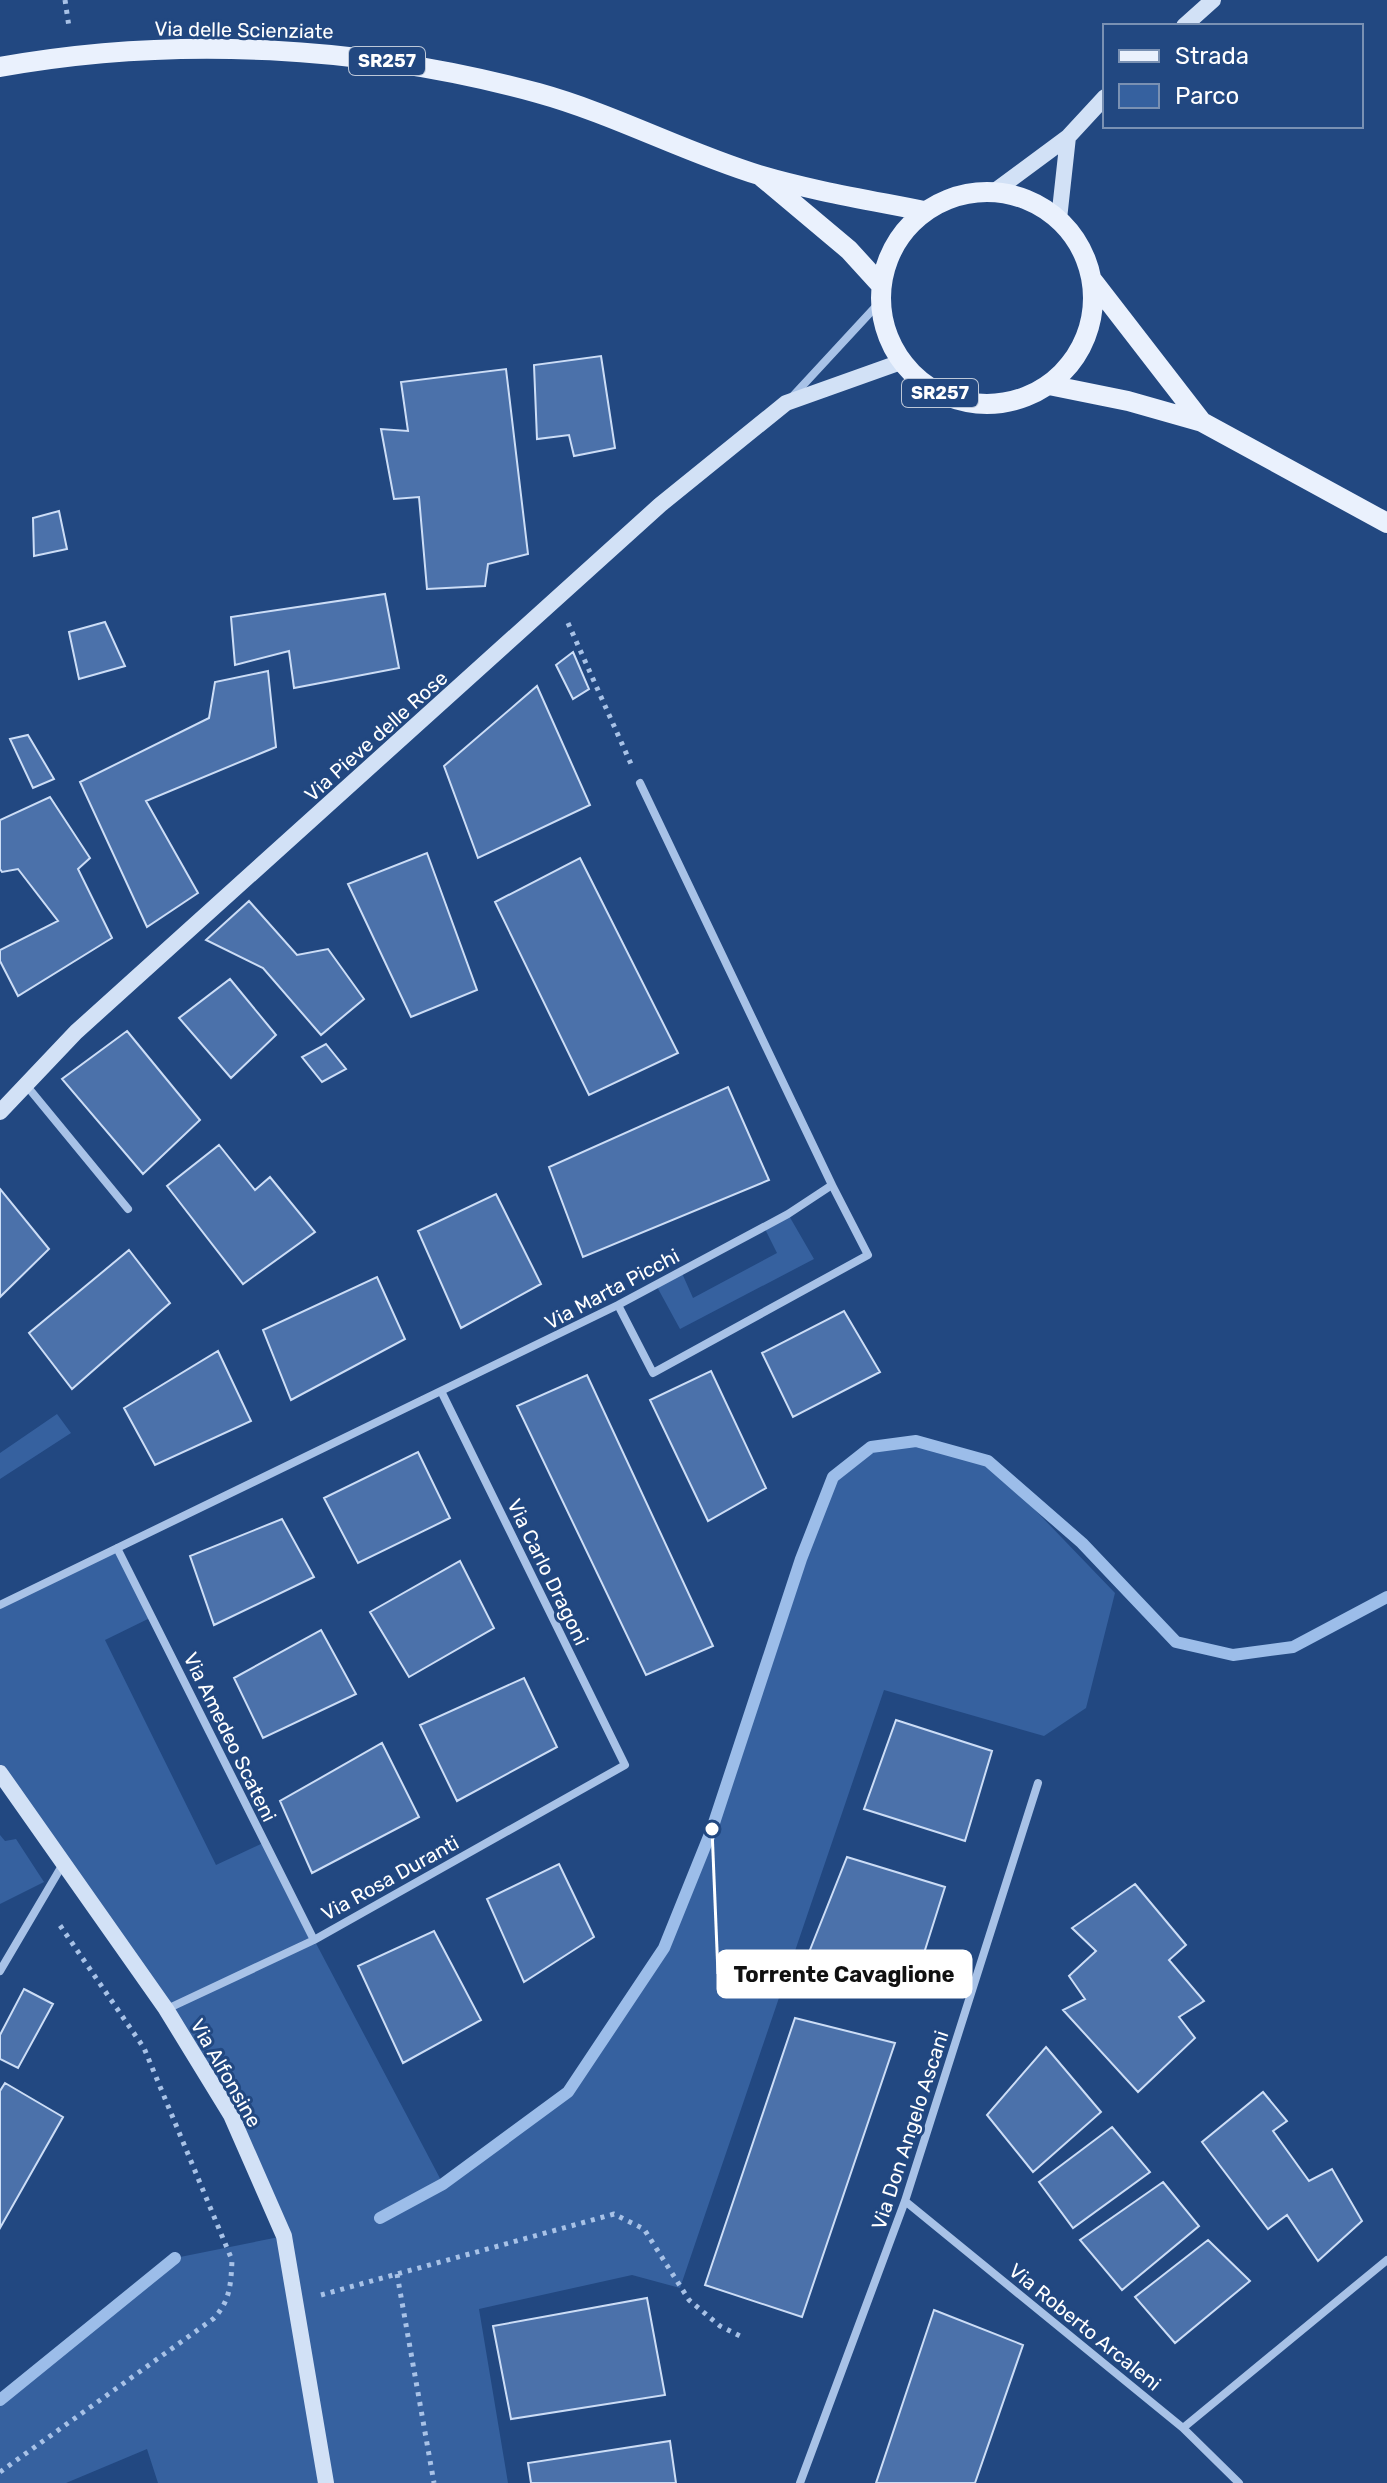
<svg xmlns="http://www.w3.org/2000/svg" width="1387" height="2483" viewBox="0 0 1387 2483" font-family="Rubik,sans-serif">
<rect width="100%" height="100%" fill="#224881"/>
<path fill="#36619f" d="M 788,1214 L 814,1259 L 680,1329 L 656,1285 L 681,1271 L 693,1298 L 777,1253 L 764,1227 Z
M 57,1414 L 71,1433 L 0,1479 L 0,1453 Z
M 916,1441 L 988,1461 L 1115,1593 L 1086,1708 L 1044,1736 L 884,1690 L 680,2288 L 632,2275 L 479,2309 L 508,2483 L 158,2483 L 147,2449 L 66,2483 L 0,2483 L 0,2400 L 175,2258 L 284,2236 L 231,2115 L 0,1773 L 0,1605 L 117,1548 L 154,1616 L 105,1640 L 216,1865 L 263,1843 L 443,2184 L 568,2092 L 664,1948 L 712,1829 L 801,1559 L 833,1477 L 871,1447 Z
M 0,1835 L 5,1841 L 16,1839 L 44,1882 L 0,1904 Z"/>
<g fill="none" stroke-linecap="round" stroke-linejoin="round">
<path stroke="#9cbde9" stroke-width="12" d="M 380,2218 L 443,2184 L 568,2092 L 664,1948 L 712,1829 L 801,1559 L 833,1477 L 871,1447 L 916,1441 L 988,1461 L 1082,1543 L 1176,1642 L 1233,1655 L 1293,1647 L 1387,1597
M 0,2400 L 175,2258"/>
</g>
<path fill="#4b71aa" stroke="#ccddf6" stroke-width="2" d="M 601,356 L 615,448 L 574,456 L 569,435 L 537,439 L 534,365 Z
M 506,369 L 528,554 L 488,564 L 485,586 L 427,589 L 419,497 L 394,499 L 381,429 L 408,431 L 401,382 Z
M 59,511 L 67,549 L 34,556 L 33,518 Z
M 385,594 L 399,668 L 294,688 L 289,651 L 235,665 L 231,617 Z
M 105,622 L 125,666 L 79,679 L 69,632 Z
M 573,652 L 589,689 L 573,699 L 556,665 Z
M 268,671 L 276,747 L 146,801 L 198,893 L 147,927 L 80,782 L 209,718 L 215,682 Z
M 537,686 L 590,805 L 478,858 L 444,766 Z
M 28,735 L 54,779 L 33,788 L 10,739 Z
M 50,797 L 90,858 L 78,869 L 112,938 L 18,996 L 0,961 L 0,950 L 58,921 L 18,869 L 2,872 L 0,869 L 0,820 Z
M 427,853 L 477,990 L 411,1017 L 348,884 Z
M 580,858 L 678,1053 L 589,1095 L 495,902 Z
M 249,901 L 297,955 L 328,949 L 364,999 L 321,1035 L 263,968 L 206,940 Z
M 230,979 L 276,1035 L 231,1078 L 179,1018 Z
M 127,1031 L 200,1120 L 143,1174 L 62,1079 Z
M 326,1044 L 346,1069 L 322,1082 L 302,1057 Z
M 728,1087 L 769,1180 L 583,1257 L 549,1167 Z
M 219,1145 L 255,1190 L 270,1177 L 315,1232 L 243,1284 L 167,1186 Z
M 0,1189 L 49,1249 L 0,1297 Z
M 496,1194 L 541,1284 L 461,1328 L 418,1231 Z
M 129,1250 L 170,1303 L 72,1389 L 29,1333 Z
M 377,1277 L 405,1339 L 291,1400 L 263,1330 Z
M 844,1311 L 880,1372 L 793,1417 L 762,1353 Z
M 218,1351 L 251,1421 L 155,1465 L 124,1408 Z
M 711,1371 L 766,1488 L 708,1521 L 650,1400 Z
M 587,1375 L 713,1646 L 646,1675 L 517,1406 Z
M 418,1452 L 450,1518 L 358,1563 L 324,1498 Z
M 282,1519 L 314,1577 L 214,1625 L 190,1556 Z
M 460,1561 L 494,1628 L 409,1677 L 370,1612 Z
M 321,1630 L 356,1694 L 263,1738 L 234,1678 Z
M 524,1678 L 557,1747 L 457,1801 L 420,1725 Z
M 896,1720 L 992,1751 L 965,1841 L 864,1809 Z
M 382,1743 L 419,1817 L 312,1873 L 280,1801 Z
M 847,1857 L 945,1887 L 911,1994 L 804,1965 Z
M 559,1864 L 594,1937 L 524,1982 L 487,1899 Z
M 1135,1884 L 1186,1945 L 1169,1960 L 1204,2001 L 1179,2017 L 1195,2038 L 1138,2092 L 1063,2010 L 1085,1999 L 1069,1976 L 1096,1951 L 1072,1928 Z
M 434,1931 L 481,2020 L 403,2063 L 358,1966 Z
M 24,1989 L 53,2004 L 18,2068 L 0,2059 L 0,2035 Z
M 795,2018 L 895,2043 L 802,2317 L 705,2285 Z
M 1046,2047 L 1101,2112 L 1033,2172 L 987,2115 Z
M 5,2083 L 63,2117 L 0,2228 L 0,2091 Z
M 1263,2092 L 1287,2121 L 1273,2131 L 1309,2181 L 1332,2169 L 1362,2221 L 1318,2261 L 1287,2215 L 1268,2229 L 1202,2142 Z
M 1112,2127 L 1150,2172 L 1073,2228 L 1039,2182 Z
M 1163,2182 L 1199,2226 L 1122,2290 L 1080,2240 Z
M 1208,2240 L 1250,2281 L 1175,2343 L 1135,2297 Z
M 647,2298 L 665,2395 L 511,2419 L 493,2326 Z
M 934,2310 L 1023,2345 L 975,2483 L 876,2483 Z
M 670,2441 L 676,2483 L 531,2483 L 528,2463 Z"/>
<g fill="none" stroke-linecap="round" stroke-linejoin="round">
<path stroke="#a8c2e7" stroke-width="5" stroke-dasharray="4 6" stroke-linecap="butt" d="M 65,0 L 69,27
M 568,623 L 631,764
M 397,2274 L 434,2483
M 321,2295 L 614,2214 L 644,2229 L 689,2300 L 720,2326 L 742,2337
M 0,2472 L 213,2319 C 230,2302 231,2284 232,2260 L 144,2048 L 57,1921"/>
<path stroke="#a8c2e7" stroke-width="8" d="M 793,396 L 880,302
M 26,1085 L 128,1209
M 618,1305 L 653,1373 L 868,1255 L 832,1185
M 117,1548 L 314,1940
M 0,1605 L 618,1305 L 788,1214 L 832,1185 L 640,783
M 0,1971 L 63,1864
M 167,2009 L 314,1940 L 625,1765 L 442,1393
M 905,2201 L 1183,2428 L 1239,2483
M 1183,2428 L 1387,2260
M 800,2483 L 905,2201 L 1038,1783"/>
<path stroke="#d2e1f6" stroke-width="16" d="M 1184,26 L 1213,0
M 995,191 L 1068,137 L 1105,97
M 1059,219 L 1068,137
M 0,1112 L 76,1032 L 660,505 L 786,403 L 901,362
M 0,1773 L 166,2009 L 231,2115 L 284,2236 L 326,2483"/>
<path stroke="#eaf1fd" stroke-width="20" d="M 0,67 C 177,35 365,46 538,93 C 614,114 684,152 759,175 C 813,191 869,200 924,211
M 762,177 L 849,250 L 880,284
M881 298a106 106 0 1 1 212 0a106 106 0 1 1-212 0Z
M 1093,281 L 1202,422
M 1049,385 L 1128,401 L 1202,422 L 1387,523"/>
</g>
<g text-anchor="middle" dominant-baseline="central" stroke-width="6" stroke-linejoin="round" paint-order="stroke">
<g fill="#224881" stroke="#bdc8d9" stroke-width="2">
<rect x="349" y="47" width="76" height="28" rx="6"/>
<rect x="902" y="379" width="76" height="28" rx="6"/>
</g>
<g font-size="18" font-weight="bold" fill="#fff">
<text x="387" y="61">SR257</text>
<text x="940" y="393">SR257</text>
</g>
<g font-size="20" fill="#fff" stroke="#224881">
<text transform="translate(244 30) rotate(1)">Via delle Scienziate</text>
<text transform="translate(376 736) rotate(-42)">Via Pieve delle Rose</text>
<text transform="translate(612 1289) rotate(-28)">Via Marta Picchi</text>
<text transform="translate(548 1572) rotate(64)">Via Carlo Dragoni</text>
<text transform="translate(230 1737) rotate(64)">Via Amedeo Scateni</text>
<text transform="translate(390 1878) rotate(-29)">Via Rosa Duranti</text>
<text transform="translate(226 2073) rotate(60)">Via Alfonsine</text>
<text transform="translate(910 2130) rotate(-72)">Via Don Angelo Ascani</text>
<text transform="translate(1085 2327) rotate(39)">Via Roberto Arcaleni</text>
</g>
</g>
<path fill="none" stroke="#fff" stroke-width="3" d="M712 1829L718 1974"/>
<circle fill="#fff" stroke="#224881" stroke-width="3" cx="712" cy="1829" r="8"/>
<rect fill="#fff" stroke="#fff" stroke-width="3" x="718" y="1951" width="253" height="46" rx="8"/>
<g font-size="22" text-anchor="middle" font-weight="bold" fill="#111">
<text x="844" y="1982">Torrente Cavaglione</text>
</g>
<rect x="1103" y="24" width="260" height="104" fill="#224881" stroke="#7a91b3" stroke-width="2"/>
<rect x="1119" y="50" width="40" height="12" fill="#eaf1fd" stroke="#7a91b3" stroke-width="2"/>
<text x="1175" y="64" font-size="24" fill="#ffffff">Strada</text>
<rect x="1119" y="84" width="40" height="24" fill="#36619f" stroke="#7a91b3" stroke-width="2"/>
<text x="1175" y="104" font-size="24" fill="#ffffff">Parco</text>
</svg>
